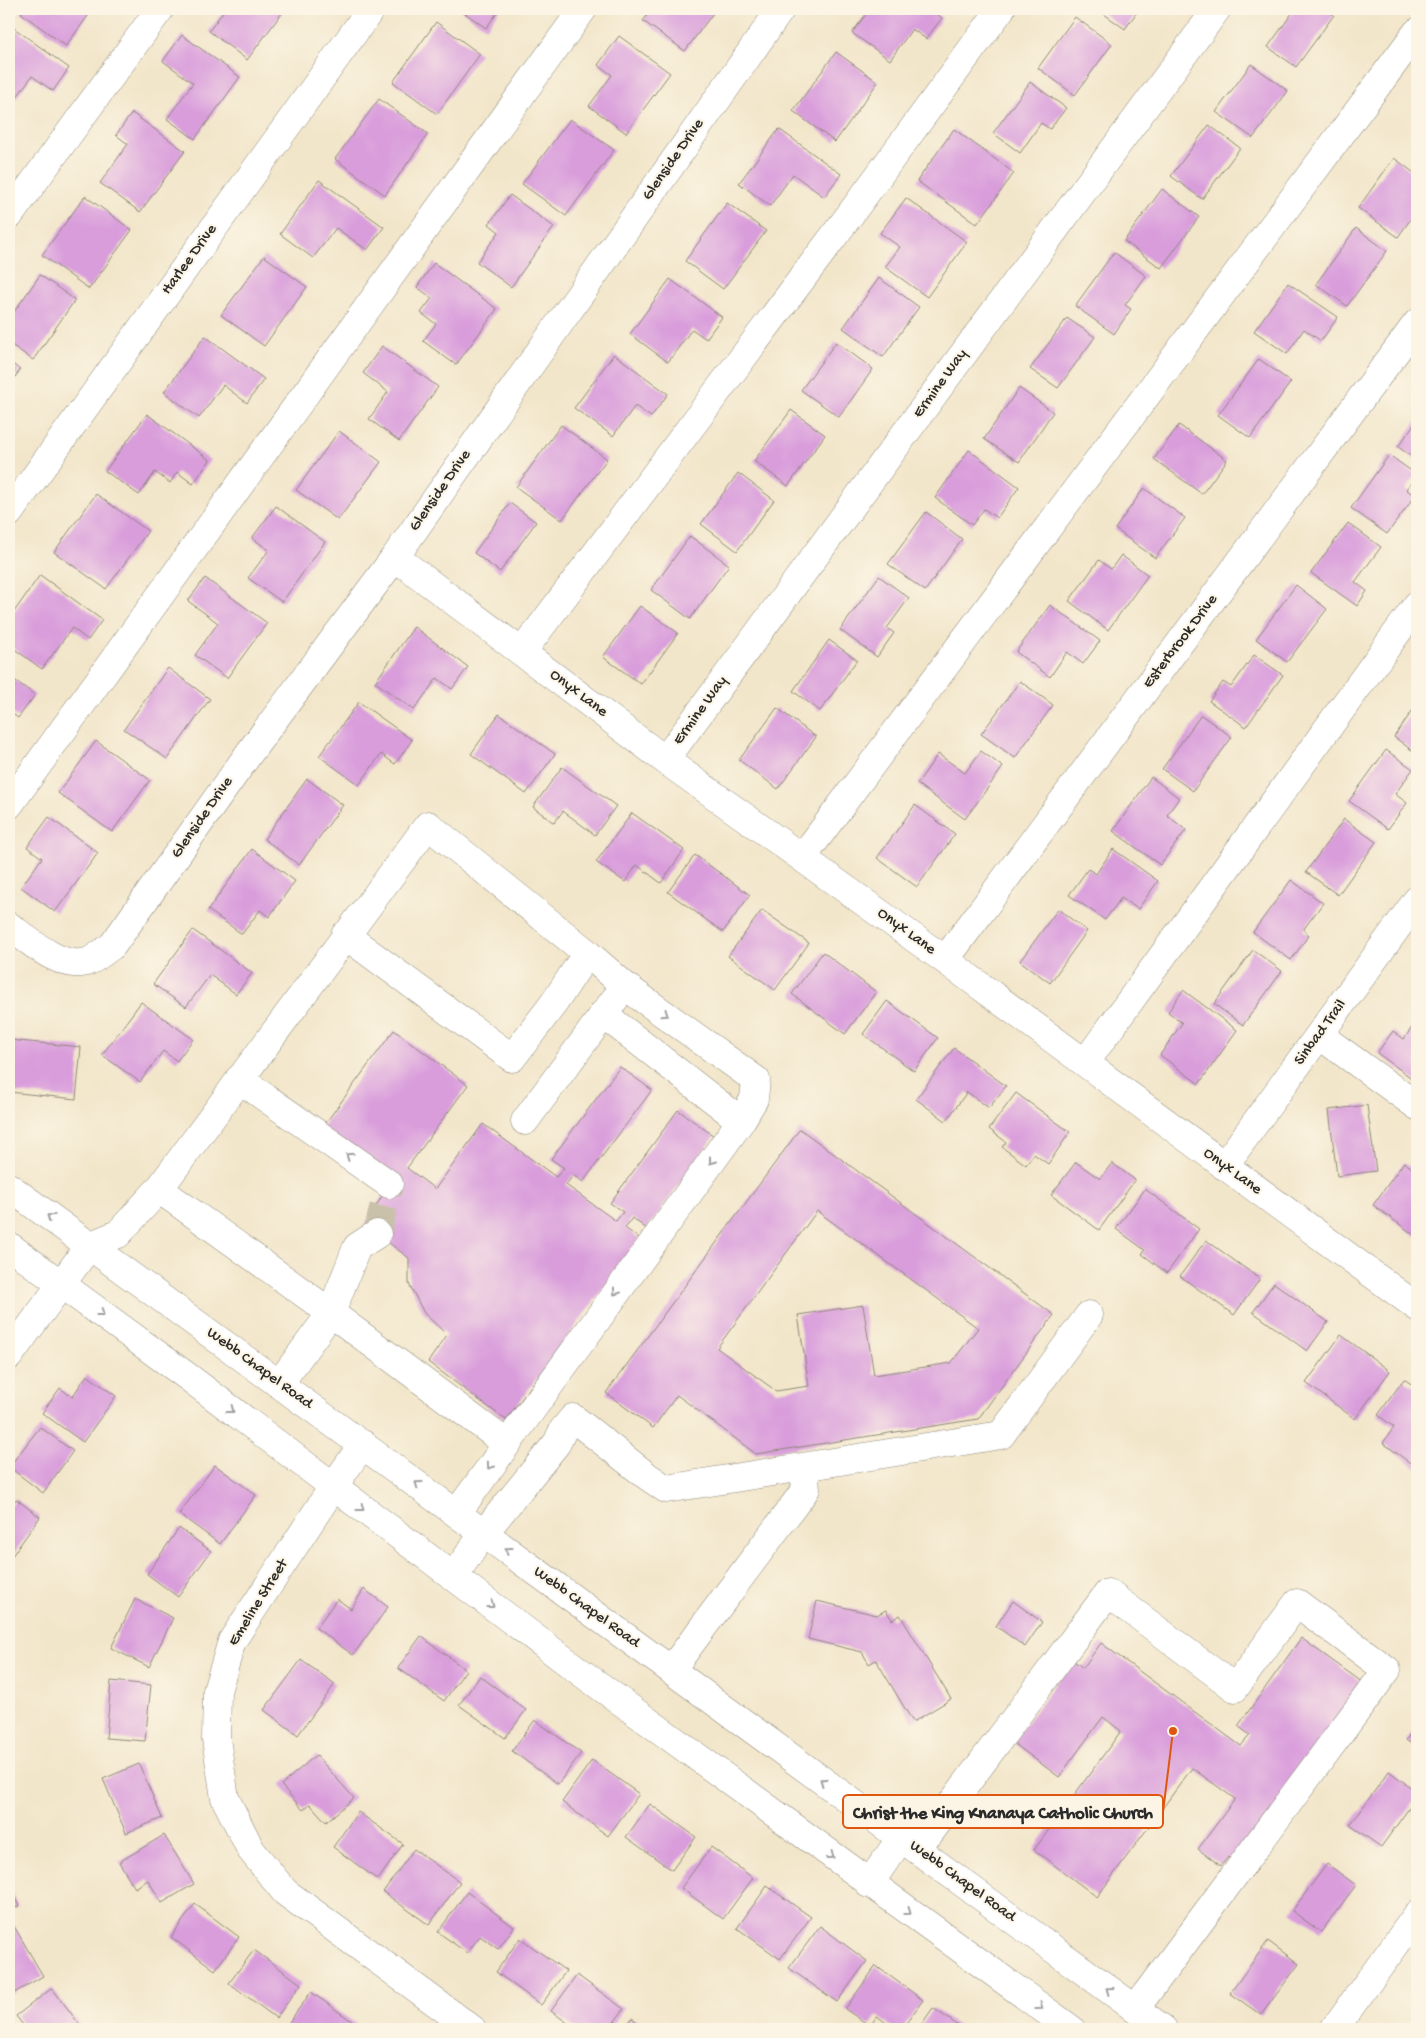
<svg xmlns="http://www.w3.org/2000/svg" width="1426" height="2038" viewBox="0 0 1426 2038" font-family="'Gochi Hand',sans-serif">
<rect width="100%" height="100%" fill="#fcf5e5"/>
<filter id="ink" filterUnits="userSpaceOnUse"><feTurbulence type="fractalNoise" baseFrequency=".02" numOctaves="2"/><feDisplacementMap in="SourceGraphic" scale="10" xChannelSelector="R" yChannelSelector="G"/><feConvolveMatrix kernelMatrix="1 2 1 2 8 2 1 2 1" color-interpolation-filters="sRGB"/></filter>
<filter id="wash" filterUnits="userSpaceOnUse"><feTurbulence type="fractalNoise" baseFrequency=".0096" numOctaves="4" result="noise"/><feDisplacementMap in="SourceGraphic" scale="20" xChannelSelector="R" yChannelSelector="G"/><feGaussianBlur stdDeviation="1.12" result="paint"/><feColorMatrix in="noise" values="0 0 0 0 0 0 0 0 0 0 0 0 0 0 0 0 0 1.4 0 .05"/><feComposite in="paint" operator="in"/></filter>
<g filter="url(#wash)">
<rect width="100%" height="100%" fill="#f2e6ca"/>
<g id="blocks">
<path fill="#d99ddc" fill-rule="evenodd" d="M 24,9 L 93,9 L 66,46 L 21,13 Z
M 225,9 L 285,9 L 247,60 L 209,31 Z
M 459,9 L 500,9 L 486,28 Z
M 652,9 L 716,9 L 685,51 L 643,21 Z
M 870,9 L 930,9 L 942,18 L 926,39 L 912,29 L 890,60 L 852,33 Z
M 1097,9 L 1139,9 L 1125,29 Z
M 1295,9 L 1326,9 L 1334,15 L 1296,67 L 1268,47 Z
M 1075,17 L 1112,44 L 1075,95 L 1038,68 Z
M 436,22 L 480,54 L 437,114 L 393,82 Z
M 14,28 L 69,68 L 53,91 L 32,76 L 9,108 L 9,35 Z
M 182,35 L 240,77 L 195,139 L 167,119 L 193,83 L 163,61 Z
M 619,36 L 670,73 L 626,133 L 589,106 L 612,75 L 598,65 Z
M 836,52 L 878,82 L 835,142 L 793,111 Z
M 1251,64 L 1288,91 L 1253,138 L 1216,112 Z
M 1030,82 L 1066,108 L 1050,129 L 1041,123 L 1020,153 L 993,133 Z
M 379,99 L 428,134 L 385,195 L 335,159 Z
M 132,113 L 185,151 L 140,212 L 100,183 L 128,144 L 116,135 Z
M 570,119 L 614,150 L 566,216 L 522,184 Z
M 1209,125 L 1240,148 L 1202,199 L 1171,176 Z
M 779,129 L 841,174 L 824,197 L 793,174 L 770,206 L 739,183 Z
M 954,129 L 1014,173 L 977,224 L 917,181 Z
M 1394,158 L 1417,175 L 1417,210 L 1398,237 L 1358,208 Z
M 319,180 L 384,227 L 367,250 L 336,228 L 313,258 L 280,234 Z
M 1162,189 L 1199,217 L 1161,268 L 1124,241 Z
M 510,195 L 554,227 L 511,287 L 477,262 L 499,232 L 489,224 Z
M 85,196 L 132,230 L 89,289 L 42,255 Z
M 906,198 L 967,242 L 927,297 L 885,267 L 900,247 L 880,233 Z
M 727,203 L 766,231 L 723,289 L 685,261 Z
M 1356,228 L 1387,251 L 1347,306 L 1316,284 Z
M 1114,252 L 1146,276 L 1125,305 L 1131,309 L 1114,334 L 1075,306 Z
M 264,256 L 307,287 L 264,346 L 221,315 Z
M 434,263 L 497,309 L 456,365 L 423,341 L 436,324 L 421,313 L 432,298 L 417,287 Z
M 40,275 L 75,300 L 33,360 L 9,343 L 9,319 Z
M 879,278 L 919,307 L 883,357 L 843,328 Z
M 670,279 L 722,317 L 706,339 L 692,329 L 668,362 L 630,334 Z
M 1288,283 L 1338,317 L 1321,341 L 1304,329 L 1287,354 L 1254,331 Z
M 1067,318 L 1095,337 L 1058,388 L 1030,369 Z
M 205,336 L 264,379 L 247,403 L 223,385 L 199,418 L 164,392 Z
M 836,342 L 873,369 L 839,417 L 801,390 Z
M 382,346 L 438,387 L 399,441 L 369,419 L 388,392 L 363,373 Z
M 614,354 L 668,394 L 651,417 L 635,406 L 613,436 L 574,408 Z
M 1259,359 L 1291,382 L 1250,438 L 1218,415 Z
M 9,361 L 20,370 L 9,386 Z
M 1019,388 L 1053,412 L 1019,462 L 984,439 Z
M 791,410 L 825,435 L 788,486 L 754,461 Z
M 147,414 L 210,460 L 193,484 L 177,472 L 170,483 L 155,472 L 139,495 L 105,471 Z
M 1417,420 L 1417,460 L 1398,447 Z
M 561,425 L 607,459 L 562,520 L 516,487 Z
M 1179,425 L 1227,460 L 1202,494 L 1154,459 Z
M 339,431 L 381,462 L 338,520 L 296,490 Z
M 969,450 L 1019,487 L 997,518 L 984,509 L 972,525 L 935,498 Z
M 1389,455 L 1417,475 L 1406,489 L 1415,496 L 1387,534 L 1351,508 Z
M 738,473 L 774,500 L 737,551 L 701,524 Z
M 1144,488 L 1185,518 L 1155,558 L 1115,529 Z
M 96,494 L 148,531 L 106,589 L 54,552 Z
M 510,503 L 536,522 L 500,572 L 474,553 Z
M 276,506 L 325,542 L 282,602 L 248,578 L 269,550 L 252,538 Z
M 926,512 L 962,539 L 925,591 L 888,564 Z
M 1348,523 L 1381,547 L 1355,582 L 1367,591 L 1357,606 L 1311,573 Z
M 690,536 L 729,565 L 690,619 L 651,590 Z
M 1121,555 L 1148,575 L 1108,630 L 1069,601 L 1099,560 L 1111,569 Z
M 40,575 L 102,620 L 88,640 L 72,628 L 42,669 L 9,645 L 9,619 Z
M 879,576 L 909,598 L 887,628 L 894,633 L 877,657 L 840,630 Z
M 205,578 L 267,623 L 227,678 L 195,655 L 218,623 L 188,601 Z
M 1296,585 L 1327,609 L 1287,662 L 1256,639 Z
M 1050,605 L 1100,641 L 1083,664 L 1067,652 L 1050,677 L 1016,652 Z
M 640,606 L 678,633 L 641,684 L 603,657 Z
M 414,627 L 468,667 L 452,689 L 437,678 L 414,710 L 375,682 Z
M 829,640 L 857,660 L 820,711 L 793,691 Z
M 1254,655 L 1283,675 L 1246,727 L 1209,701 L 1223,682 L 1231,687 Z
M 168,668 L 210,699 L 167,759 L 124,729 Z
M 9,676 L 35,695 L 18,718 L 9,711 Z
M 1020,681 L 1053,705 L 1015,758 L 981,734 Z
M 359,702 L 412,740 L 395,764 L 381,754 L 359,785 L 319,756 Z
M 1415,707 L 1417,709 L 1417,754 L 1394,737 Z
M 777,708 L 816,737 L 778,789 L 739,760 Z
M 499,714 L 555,754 L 526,794 L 471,754 Z
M 1201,715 L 1232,737 L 1193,791 L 1162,769 Z
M 96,741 L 150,780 L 112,832 L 58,793 Z
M 1386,750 L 1413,769 L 1395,794 L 1407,803 L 1388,829 L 1349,801 Z
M 981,751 L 1003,767 L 965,819 L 917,784 L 938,754 L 965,773 Z
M 562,767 L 616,806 L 595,835 L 563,811 L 554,823 L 533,807 Z
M 1151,777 L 1179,798 L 1167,815 L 1186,830 L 1160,865 L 1113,831 Z
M 307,779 L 343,805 L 299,865 L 264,839 Z
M 915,805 L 955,834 L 917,887 L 877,858 Z
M 632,813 L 684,850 L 661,883 L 637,865 L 625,882 L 596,862 Z
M 49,817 L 98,853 L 55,912 L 21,887 L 42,858 L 27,847 Z
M 1344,819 L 1376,842 L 1338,895 L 1306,872 Z
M 252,849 L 295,881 L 269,917 L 260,910 L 242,934 L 208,910 Z
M 1113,849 L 1158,881 L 1138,909 L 1121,898 L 1105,920 L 1069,895 L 1088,869 L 1096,874 Z
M 695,855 L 750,895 L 723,932 L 668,892 Z
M 1291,880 L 1323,903 L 1303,930 L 1309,935 L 1291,960 L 1253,932 Z
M 1058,909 L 1087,931 L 1050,983 L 1020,961 Z
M 762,910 L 809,943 L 775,990 L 728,956 Z
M 193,930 L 252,973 L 236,994 L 210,975 L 186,1007 L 153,984 Z
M 1253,950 L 1282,971 L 1243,1025 L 1214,1004 Z
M 823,952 L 876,992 L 845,1034 L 792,994 Z
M 1183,990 L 1237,1030 L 1199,1084 L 1160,1055 L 1182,1023 L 1168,1012 Z
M 887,1001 L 938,1038 L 914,1071 L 863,1034 Z
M 141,1002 L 193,1039 L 177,1061 L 163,1051 L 140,1082 L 102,1055 Z
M 1417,1020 L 1417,1082 L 1377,1053 L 1393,1031 L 1404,1039 Z
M 394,1030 L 468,1085 L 407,1168 L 435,1189 L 483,1124 L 556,1177 L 564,1168 L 551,1159 L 620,1067 L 652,1090 L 583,1182 L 573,1175 L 566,1185 L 616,1221 L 623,1212 L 610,1203 L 678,1110 L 714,1136 L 647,1229 L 632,1218 L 625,1228 L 640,1239 L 506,1420 L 428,1362 L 447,1335 L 424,1313 L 409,1284 L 409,1258 L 365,1225 L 389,1184 L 319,1132 Z
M 9,1040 L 81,1047 L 76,1099 L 9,1092 Z
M 954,1048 L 1006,1086 L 989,1108 L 967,1092 L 946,1121 L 916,1099 Z
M 1016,1093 L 1070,1132 L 1048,1164 L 1034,1154 L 1026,1165 L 1002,1147 L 1006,1142 L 989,1129 Z
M 1367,1105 L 1376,1171 L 1337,1176 L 1329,1110 Z
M 800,1129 L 1054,1315 L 978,1419 L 756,1454 L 677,1395 L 653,1428 L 606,1393 ZM 817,1211 L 978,1328 L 951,1363 L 874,1375 L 863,1305 L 798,1315 L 809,1386 L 776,1391 L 717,1348 Z
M 1076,1162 L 1100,1179 L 1112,1163 L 1135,1180 L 1099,1230 L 1051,1195 Z
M 1404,1162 L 1417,1172 L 1417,1237 L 1373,1205 Z
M 1145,1189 L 1199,1229 L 1167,1273 L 1142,1254 L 1145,1250 L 1116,1229 Z
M 1206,1240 L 1260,1279 L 1234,1315 L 1180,1276 Z
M 1274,1283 L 1328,1322 L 1307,1351 L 1253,1312 Z
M 1341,1335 L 1390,1371 L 1355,1419 L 1306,1383 Z
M 87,1375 L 116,1396 L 83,1442 L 42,1413 L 60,1388 L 72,1397 Z
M 1404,1379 L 1417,1388 L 1417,1468 L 1383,1443 L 1394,1427 L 1378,1415 Z
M 40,1427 L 73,1451 L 43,1493 L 9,1467 Z
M 215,1465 L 256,1495 L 220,1544 L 179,1514 Z
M 16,1499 L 40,1517 L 9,1560 L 9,1509 Z
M 179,1528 L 211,1551 L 178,1597 L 147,1574 Z
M 364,1589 L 388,1607 L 353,1655 L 316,1628 L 337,1599 L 351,1609 Z
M 135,1599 L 173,1618 L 149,1667 L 111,1648 Z
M 817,1601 L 877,1615 L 886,1610 L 892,1620 L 900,1615 L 951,1699 L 913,1722 L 876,1660 L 869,1664 L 862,1652 L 808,1639 Z
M 1013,1601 L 1042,1622 L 1025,1647 L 996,1626 Z
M 421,1636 L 466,1670 L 444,1701 L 398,1668 Z
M 1301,1638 L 1366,1685 L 1238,1865 L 1228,1857 L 1221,1866 L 1198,1849 L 1235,1799 L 1192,1768 L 1097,1897 L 1034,1850 L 1121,1731 L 1103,1717 L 1059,1777 L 1012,1742 L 1073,1660 L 1083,1668 L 1101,1643 L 1241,1746 L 1250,1735 L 1238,1726 Z
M 301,1660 L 335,1684 L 298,1735 L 264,1710 Z
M 480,1676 L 526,1710 L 505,1738 L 459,1705 Z
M 111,1681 L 151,1685 L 145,1741 L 106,1738 Z
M 535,1720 L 581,1753 L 558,1784 L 512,1751 Z
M 1417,1725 L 1417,1748 L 1406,1740 Z
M 316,1755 L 354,1798 L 326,1822 L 310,1804 L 303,1810 L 281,1785 Z
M 592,1760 L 639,1794 L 608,1836 L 562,1802 Z
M 139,1764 L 162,1818 L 126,1833 L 103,1779 Z
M 1389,1771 L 1417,1792 L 1417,1797 L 1381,1847 L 1350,1825 Z
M 650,1804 L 696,1837 L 672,1870 L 626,1837 Z
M 358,1812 L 403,1844 L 378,1880 L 333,1847 Z
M 164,1835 L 194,1884 L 162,1903 L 148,1880 L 135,1888 L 119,1862 Z
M 711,1847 L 753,1878 L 723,1919 L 681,1888 Z
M 414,1849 L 460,1882 L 429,1925 L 383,1892 Z
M 1327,1864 L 1356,1885 L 1321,1932 L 1292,1911 Z
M 9,1886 L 19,1906 L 9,1912 Z
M 767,1886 L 811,1917 L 780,1959 L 737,1928 Z
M 467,1892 L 514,1927 L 498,1949 L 480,1936 L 467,1953 L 438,1932 Z
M 195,1904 L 239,1937 L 215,1970 L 171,1937 Z
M 14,1926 L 43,1976 L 9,1996 L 9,1929 Z
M 820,1926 L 867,1961 L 837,2002 L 789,1968 Z
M 520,1938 L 566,1971 L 541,2005 L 496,1972 Z
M 1268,1941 L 1299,1964 L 1261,2015 L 1230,1993 Z
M 254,1950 L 301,1984 L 276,2018 L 229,1983 Z
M 876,1966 L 923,2000 L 902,2029 L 894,2029 L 877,2016 L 870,2026 L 845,2009 Z
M 577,1975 L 624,2009 L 609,2029 L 576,2029 L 551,2011 Z
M 52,1988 L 83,2029 L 26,2029 L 16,2016 Z
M 311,1992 L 356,2024 L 352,2029 L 292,2029 L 287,2025 Z
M 933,2008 L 963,2029 L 918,2029 Z
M 632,2018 L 647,2029 L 624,2029 Z
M 659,2023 L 668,2029 L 655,2029 Z"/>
</g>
</g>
<g filter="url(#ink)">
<use href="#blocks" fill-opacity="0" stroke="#8e887a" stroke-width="1"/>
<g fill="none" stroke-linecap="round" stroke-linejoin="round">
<path stroke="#cac1aa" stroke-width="28" stroke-dasharray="28 14" stroke-linecap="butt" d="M 377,1234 L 389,1184"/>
<defs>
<path id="minor" d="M 9,216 L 160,9
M 9,513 L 371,9
M 395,557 L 665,760 L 945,960 L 1417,1307
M 522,652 L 852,212 L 1001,9
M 665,760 L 1217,9
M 9,805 L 583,9
M 802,858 L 1417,32
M 9,926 C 28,940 64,972 89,961 C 97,958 105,950 112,946 L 250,752 L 395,557 L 781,9
M 345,935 L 512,1058 L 554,1003 L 587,953
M 945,960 L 1417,323
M 603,1014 L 741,1121
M 1319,1035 L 1417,1106
M 1085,1063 L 1417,605
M 239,1079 L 389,1184
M 525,1121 L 615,999
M 1224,1166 L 1417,900
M 159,1189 L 331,1313 L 506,1443
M 9,1356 L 89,1246 L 118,1234 L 159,1189 L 428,825 L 587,953 L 625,986 L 756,1080 L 754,1099 L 741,1121 L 457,1513
M 279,1384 L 331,1313 L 357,1247 L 377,1234
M 363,1444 L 333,1487 L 232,1641 L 217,1691 L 216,1739 L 225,1798 L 251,1850 L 285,1892 L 472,2029
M 484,1533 L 557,1443 L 563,1430 L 573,1418 L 647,1476 L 666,1489 L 1001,1435 L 1089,1315
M 671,1670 L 806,1489 L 804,1467
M 901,1838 L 929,1834 L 1108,1593 L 1235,1688 L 1297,1603 L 1387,1670 L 1135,2009
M 1334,2029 L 1417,1915"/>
<path id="major" d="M 9,1187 L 1163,2029
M 9,1246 L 188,1377 L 579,1671 L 1071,2029
M 453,1577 L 484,1533
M 869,1884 L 901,1838"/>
</defs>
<use href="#minor" stroke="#8e887a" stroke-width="29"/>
<use href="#major" stroke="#8e887a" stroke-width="29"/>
<use href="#minor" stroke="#fff" stroke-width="28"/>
<use href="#major" stroke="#fff" stroke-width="28"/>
</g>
<defs><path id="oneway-chevron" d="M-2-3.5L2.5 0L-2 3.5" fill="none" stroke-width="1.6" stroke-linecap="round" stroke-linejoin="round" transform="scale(1.25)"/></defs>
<g stroke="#a0a0a0">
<use href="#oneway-chevron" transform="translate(665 1014) rotate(35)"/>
<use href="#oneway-chevron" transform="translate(349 1156) rotate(-145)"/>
<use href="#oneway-chevron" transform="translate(712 1161) rotate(126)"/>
<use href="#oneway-chevron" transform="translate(50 1217) rotate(-144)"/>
<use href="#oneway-chevron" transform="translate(616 1292) rotate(126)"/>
<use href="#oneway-chevron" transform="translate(101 1313) rotate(37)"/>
<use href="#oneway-chevron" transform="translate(231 1410) rotate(37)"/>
<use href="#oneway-chevron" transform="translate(490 1466) rotate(125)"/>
<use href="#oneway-chevron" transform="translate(418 1484) rotate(-144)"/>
<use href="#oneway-chevron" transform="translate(361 1508) rotate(37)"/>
<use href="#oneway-chevron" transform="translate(508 1550) rotate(-144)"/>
<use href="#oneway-chevron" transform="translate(491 1605) rotate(37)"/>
<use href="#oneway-chevron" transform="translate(823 1781) rotate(-144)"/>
<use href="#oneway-chevron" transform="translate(831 1856) rotate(36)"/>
<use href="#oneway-chevron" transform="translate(908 1912) rotate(36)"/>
<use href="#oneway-chevron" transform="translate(1109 1990) rotate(-144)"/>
<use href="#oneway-chevron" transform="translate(1040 2007) rotate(36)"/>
</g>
</g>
<g text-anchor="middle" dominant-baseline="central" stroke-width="4" stroke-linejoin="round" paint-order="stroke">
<g font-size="16" fill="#2b2b2b" stroke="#fcf5e5">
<text transform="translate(674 160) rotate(-55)">Glenside Drive</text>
<text transform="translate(190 260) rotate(-54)">Harlee Drive</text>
<text transform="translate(941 384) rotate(-54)">Ermine Way</text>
<text transform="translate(441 491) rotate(-55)">Glenside Drive</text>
<text transform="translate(1181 642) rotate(-53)">Esterbrook Drive</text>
<text transform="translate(578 694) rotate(37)">Onyx Lane</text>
<text transform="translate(701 711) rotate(-54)">Ermine Way</text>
<text transform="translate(203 818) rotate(-55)">Glenside Drive</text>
<text transform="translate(906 932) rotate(36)">Onyx Lane</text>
<text transform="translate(1321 1033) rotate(-54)">Sinbad Trail</text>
<text transform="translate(1232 1172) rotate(36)">Onyx Lane</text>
<text transform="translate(259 1369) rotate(36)">Webb Chapel Road</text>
<text transform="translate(259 1603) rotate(-58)">Emeline Street</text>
<text transform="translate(586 1608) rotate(36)">Webb Chapel Road</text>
<text transform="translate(962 1882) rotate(36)">Webb Chapel Road</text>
</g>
</g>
<path fill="none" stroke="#df570e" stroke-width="2" d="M1173 1731L1163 1812"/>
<circle fill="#df570e" stroke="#fcf5e5" stroke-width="2" cx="1173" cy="1731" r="5"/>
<rect fill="#fcf5e5" stroke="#df570e" stroke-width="2" x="843" y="1795" width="320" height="33" rx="5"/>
<g font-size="18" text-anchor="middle" font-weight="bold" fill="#2b2b2b">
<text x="1003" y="1818">Christ the King Knanaya Catholic Church</text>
</g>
<rect width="1426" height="2038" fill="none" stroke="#fcf5e5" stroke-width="30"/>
</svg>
